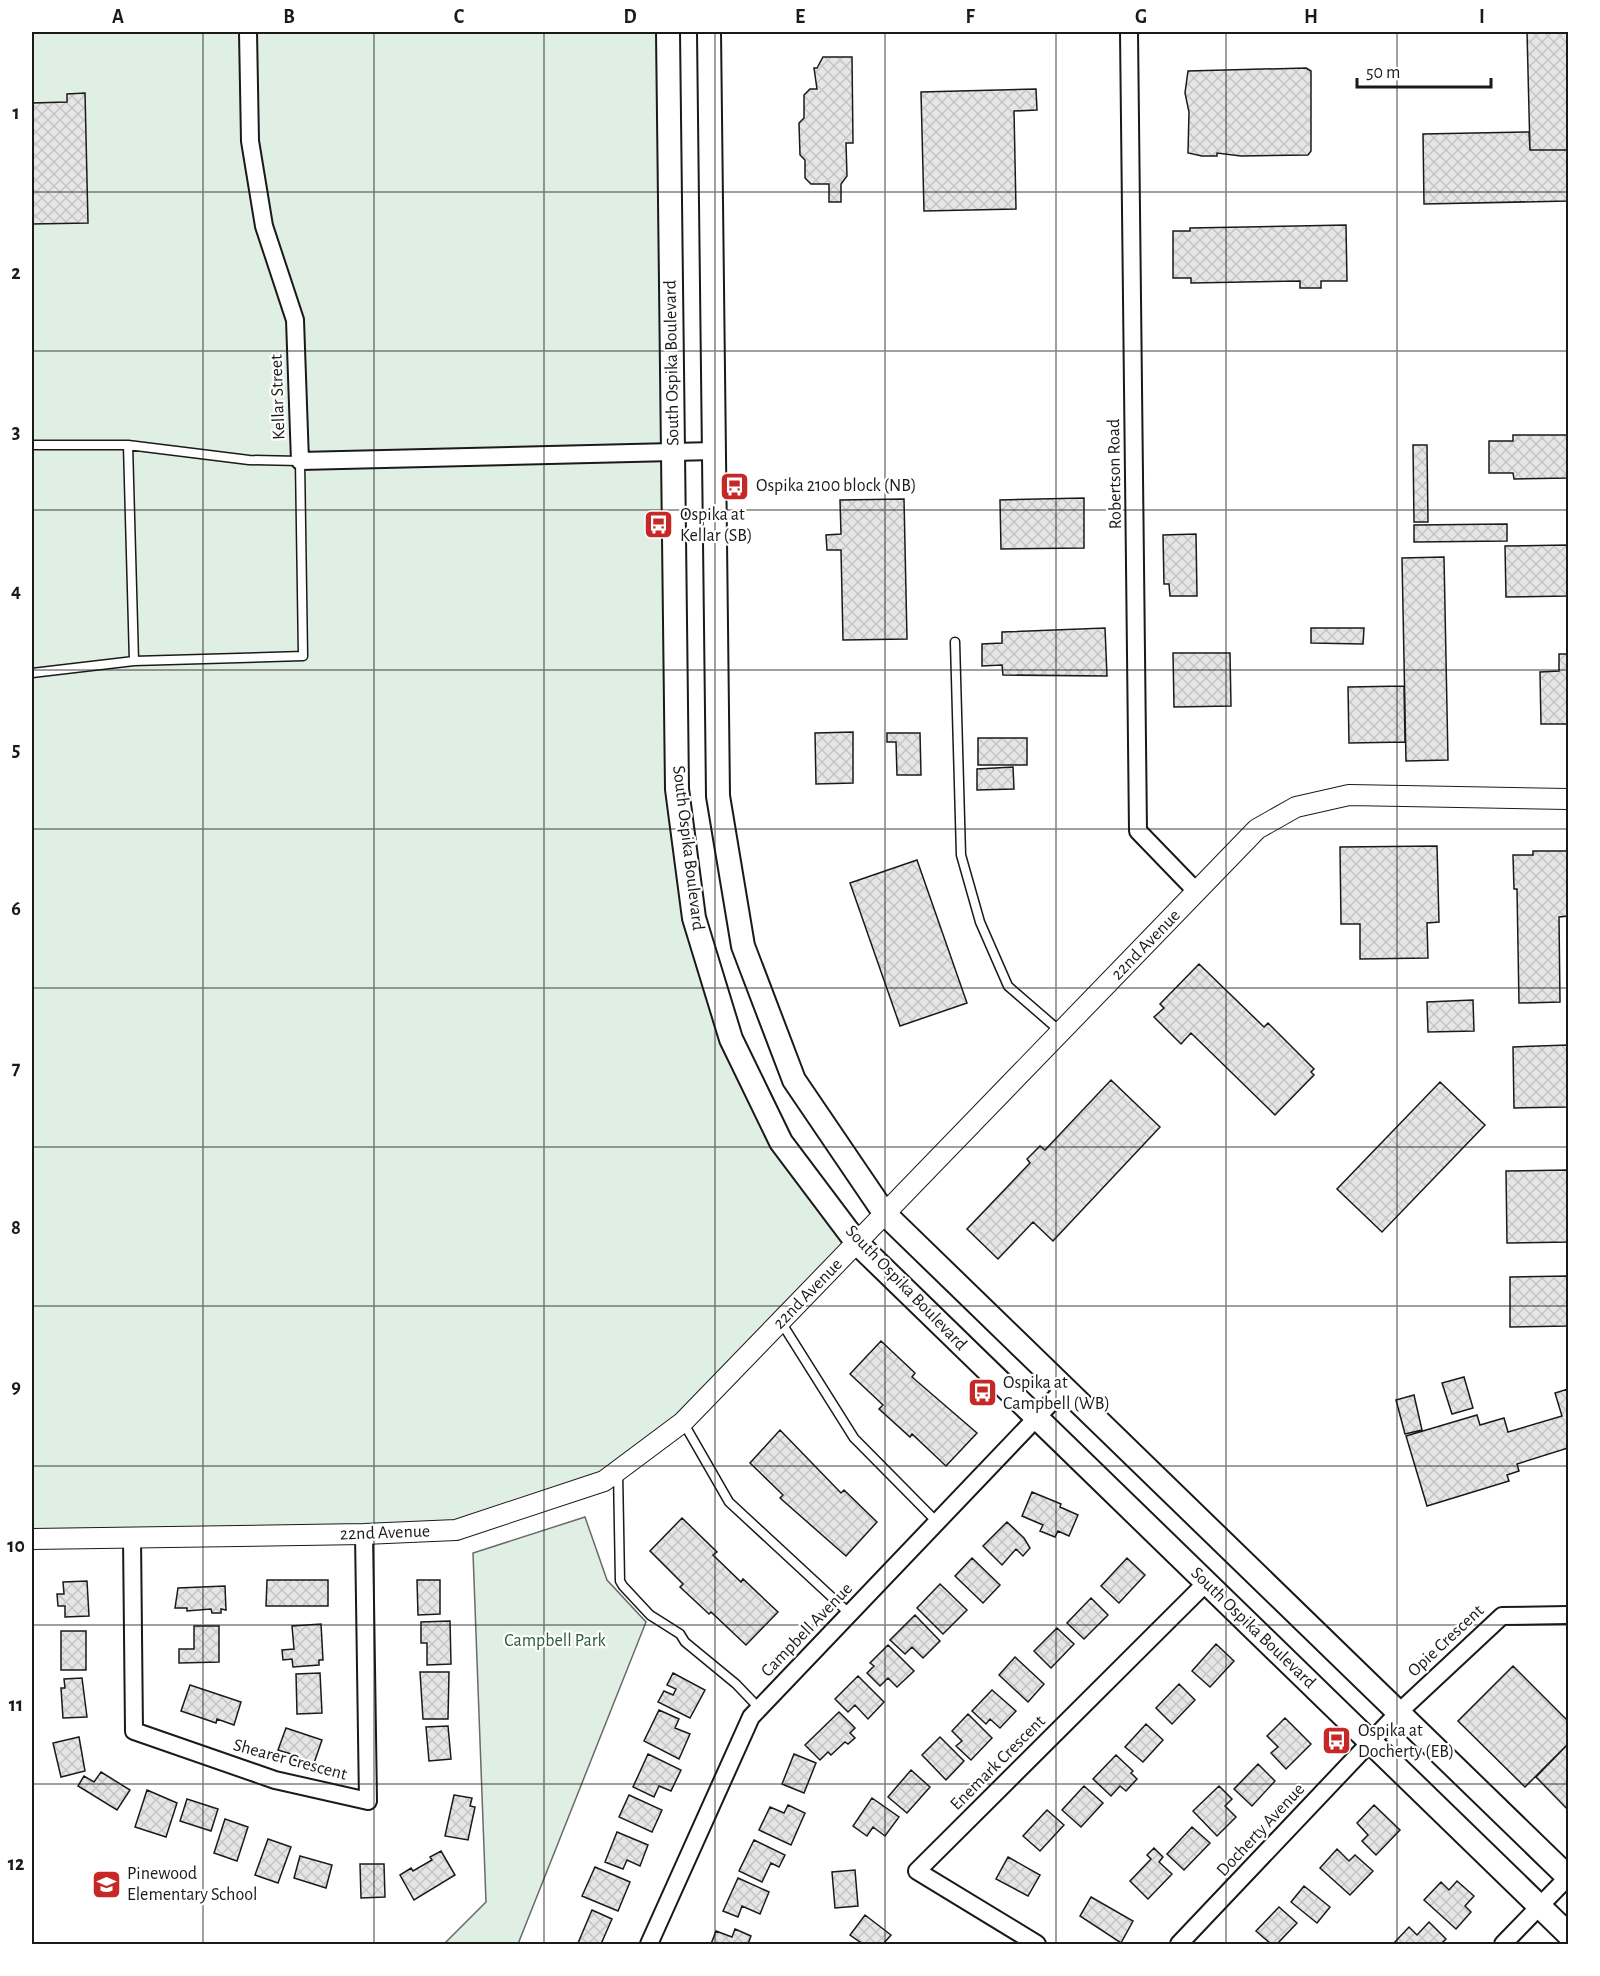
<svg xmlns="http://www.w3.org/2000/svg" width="1600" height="1976" viewBox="0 0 1600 1976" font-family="'Alegreya Sans',sans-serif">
<defs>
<pattern id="building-cross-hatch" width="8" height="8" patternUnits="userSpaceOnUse" patternTransform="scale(1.5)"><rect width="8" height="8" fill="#e6e6e6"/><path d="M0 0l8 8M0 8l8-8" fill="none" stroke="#c5c5c5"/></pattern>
</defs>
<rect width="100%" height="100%" fill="#fff"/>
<path fill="#e0efe3" stroke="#6a6a6a" stroke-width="1.5" d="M 32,32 L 665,32 L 680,767 L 698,910 L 730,1037 L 853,1240 L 653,1450 L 488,1522 L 32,1540 Z
M 585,1517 L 607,1580 L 646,1622 L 518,1944 L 444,1944 L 486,1902 L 473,1553 Z"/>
<path fill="url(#building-cross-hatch)" stroke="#1a1a1a" stroke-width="1.5" d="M 1527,32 L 1568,32 L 1568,150 L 1530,150 Z
M 823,57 L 852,57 L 853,143 L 846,143 L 847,176 L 841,184 L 841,202 L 829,202 L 829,184 L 811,184 L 805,178 L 805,160 L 800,155 L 799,123 L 804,118 L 804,95 L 810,89 L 817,89 L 814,68 L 817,68 Z
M 1306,68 L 1311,71 L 1311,151 L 1308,155 L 1241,156 L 1217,153 L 1217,156 L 1202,156 L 1188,153 L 1189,112 L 1185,93 L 1188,71 Z
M 1036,89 L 1037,110 L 1014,111 L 1016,209 L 924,211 L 921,92 Z
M 85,93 L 88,223 L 32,224 L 32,103 L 67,102 L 67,94 Z
M 1529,132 L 1530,150 L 1568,150 L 1568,201 L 1424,204 L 1423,134 Z
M 1346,225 L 1347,281 L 1321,281 L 1321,288 L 1300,288 L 1300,281 L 1191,283 L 1191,278 L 1173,278 L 1173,231 L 1190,231 L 1190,228 Z
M 1513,435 L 1568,435 L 1568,478 L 1514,479 L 1513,473 L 1489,473 L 1489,441 L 1513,441 Z
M 1413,445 L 1427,445 L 1428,522 L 1414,522 Z
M 1084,498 L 1084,548 L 1001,549 L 1000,500 Z
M 904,499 L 907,639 L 843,640 L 841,550 L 827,550 L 826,535 L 841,534 L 840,500 Z
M 1507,524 L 1507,541 L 1414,542 L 1414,525 Z
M 1196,534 L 1197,596 L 1170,596 L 1169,584 L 1164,584 L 1163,535 Z
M 1568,545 L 1568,596 L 1506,597 L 1505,546 Z
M 1444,557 L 1448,760 L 1406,761 L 1402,558 Z
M 1105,628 L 1107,676 L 1003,675 L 1002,665 L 982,666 L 982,644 L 1002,643 L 1002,632 Z
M 1311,628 L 1364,628 L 1363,644 L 1311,643 Z
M 1173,653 L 1230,653 L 1231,706 L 1174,707 Z
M 1559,654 L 1568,654 L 1568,724 L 1541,724 L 1540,672 L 1559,671 Z
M 1404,686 L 1405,742 L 1349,743 L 1348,687 Z
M 853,732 L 853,783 L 816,784 L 815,733 Z
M 887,733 L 920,733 L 921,775 L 897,775 L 896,742 L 887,742 Z
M 978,738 L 1027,738 L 1027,765 L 978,765 Z
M 1013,767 L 1014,789 L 977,790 L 977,769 Z
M 1437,846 L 1439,922 L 1427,923 L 1428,958 L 1360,959 L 1360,924 L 1341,924 L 1340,847 Z
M 1533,851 L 1568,851 L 1568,916 L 1559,917 L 1560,1002 L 1519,1003 L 1517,889 L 1514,889 L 1513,855 L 1533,855 Z
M 917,860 L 967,1003 L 900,1026 L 850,883 Z
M 1199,964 L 1264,1027 L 1268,1023 L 1314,1069 L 1311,1072 L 1314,1075 L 1275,1115 L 1191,1033 L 1181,1044 L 1154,1017 L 1164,1008 L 1160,1004 Z
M 1473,1000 L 1474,1031 L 1428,1032 L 1427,1002 Z
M 1568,1045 L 1568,1107 L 1514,1108 L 1513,1047 Z
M 1111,1080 L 1160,1127 L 1053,1241 L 1033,1222 L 998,1259 L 967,1229 L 1030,1163 L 1027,1159 L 1040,1146 L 1045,1150 Z
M 1440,1082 L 1485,1125 L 1382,1232 L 1337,1189 Z
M 1568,1170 L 1568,1242 L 1507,1243 L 1506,1171 Z
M 1568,1276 L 1568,1326 L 1510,1327 L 1510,1277 Z
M 881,1341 L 915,1373 L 912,1377 L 977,1433 L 946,1466 L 912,1434 L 910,1437 L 879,1409 L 883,1405 L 850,1374 Z
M 1464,1377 L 1473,1408 L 1452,1414 L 1442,1383 Z
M 1568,1389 L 1568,1448 L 1517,1464 L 1519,1471 L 1507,1475 L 1509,1481 L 1427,1506 L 1406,1436 L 1477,1415 L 1480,1425 L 1504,1418 L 1508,1432 L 1562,1416 L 1555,1393 Z
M 1414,1395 L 1422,1430 L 1405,1434 L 1396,1400 Z
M 780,1430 L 841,1493 L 844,1490 L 877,1522 L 846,1556 L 780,1498 L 783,1495 L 750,1463 Z
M 1032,1492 L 1061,1504 L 1060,1507 L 1078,1515 L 1069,1536 L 1058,1531 L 1055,1537 L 1040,1531 L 1043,1525 L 1022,1516 Z
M 682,1518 L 717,1552 L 713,1555 L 741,1582 L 743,1579 L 778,1612 L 746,1645 L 711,1612 L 709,1614 L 680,1587 L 683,1584 L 650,1551 Z
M 1007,1522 L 1024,1538 L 1030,1548 L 1023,1556 L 1016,1549 L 1002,1565 L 983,1546 Z
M 972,1558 L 1000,1585 L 983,1603 L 955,1576 Z
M 1127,1558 L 1145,1575 L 1119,1603 L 1101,1586 Z
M 267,1580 L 328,1580 L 328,1606 L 266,1606 Z
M 417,1580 L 440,1580 L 440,1614 L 418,1615 Z
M 87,1581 L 89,1616 L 65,1617 L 65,1606 L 58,1606 L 57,1594 L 64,1594 L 63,1582 Z
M 940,1584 L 967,1610 L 943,1634 L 917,1608 Z
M 225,1586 L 226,1610 L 221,1609 L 221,1613 L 212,1613 L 211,1609 L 187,1611 L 187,1608 L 175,1608 L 178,1588 Z
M 1091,1598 L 1108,1615 L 1084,1639 L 1067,1623 Z
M 915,1615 L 940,1641 L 923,1658 L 912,1647 L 905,1654 L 890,1640 Z
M 450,1621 L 451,1664 L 427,1665 L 427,1643 L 421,1643 L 421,1622 Z
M 321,1624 L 323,1660 L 319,1660 L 319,1665 L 293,1667 L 292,1659 L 283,1660 L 282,1650 L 294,1649 L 292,1626 Z
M 194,1626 L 219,1626 L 219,1662 L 179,1663 L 179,1649 L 194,1649 Z
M 1057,1628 L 1074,1644 L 1051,1668 L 1034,1651 Z
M 61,1631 L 86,1631 L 86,1670 L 61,1670 Z
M 1216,1644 L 1234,1661 L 1210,1687 L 1192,1671 Z
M 888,1645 L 914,1671 L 897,1687 L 888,1678 L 880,1686 L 867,1673 L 874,1666 L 870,1663 Z
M 1015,1657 L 1044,1684 L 1028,1702 L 999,1675 Z
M 1513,1666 L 1568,1721 L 1568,1744 L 1525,1787 L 1458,1721 Z
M 420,1672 L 449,1672 L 448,1719 L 423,1719 Z
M 320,1673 L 322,1713 L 297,1714 L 296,1674 Z
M 673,1673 L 705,1690 L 690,1718 L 658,1702 L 664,1691 L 673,1695 L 676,1689 L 667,1685 Z
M 858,1676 L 884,1702 L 868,1719 L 855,1705 L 848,1712 L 835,1699 Z
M 82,1678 L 87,1717 L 63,1718 L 61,1688 L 65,1688 L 64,1679 Z
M 1179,1684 L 1195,1700 L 1172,1724 L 1156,1708 Z
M 190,1685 L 241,1702 L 234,1725 L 217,1719 L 216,1723 L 181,1711 Z
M 992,1690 L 1016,1711 L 1000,1728 L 990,1719 L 986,1724 L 972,1711 Z
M 659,1710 L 679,1719 L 675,1728 L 690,1734 L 679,1759 L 644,1741 Z
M 839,1712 L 855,1728 L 850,1733 L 855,1738 L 848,1744 L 845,1742 L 831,1755 L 828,1752 L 820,1760 L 805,1745 Z
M 968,1714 L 992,1738 L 971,1760 L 956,1746 L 962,1741 L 952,1731 Z
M 1285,1718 L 1311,1744 L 1286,1769 L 1271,1753 L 1278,1747 L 1267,1736 Z
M 1146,1724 L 1163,1740 L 1143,1762 L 1125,1747 Z
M 448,1726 L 451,1759 L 429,1761 L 426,1727 Z
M 286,1728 L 322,1740 L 313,1766 L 289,1758 L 291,1754 L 278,1750 Z
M 79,1737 L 85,1771 L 61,1777 L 53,1743 Z
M 940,1737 L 964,1761 L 946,1780 L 922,1755 Z
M 1568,1744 L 1568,1810 L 1536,1777 Z
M 648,1754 L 681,1770 L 671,1791 L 659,1786 L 654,1797 L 633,1787 Z
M 794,1754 L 816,1763 L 804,1793 L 782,1784 Z
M 1116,1755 L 1133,1771 L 1131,1773 L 1137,1779 L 1126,1791 L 1120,1786 L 1111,1796 L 1093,1779 Z
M 1258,1764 L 1275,1781 L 1252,1806 L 1234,1789 Z
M 911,1770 L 930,1787 L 907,1813 L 888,1797 Z
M 101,1772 L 130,1790 L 117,1810 L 78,1786 L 84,1776 L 94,1782 Z
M 1084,1786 L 1103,1803 L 1081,1827 L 1062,1810 Z
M 1219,1786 L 1232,1799 L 1225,1806 L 1236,1817 L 1217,1836 L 1193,1811 Z
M 147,1790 L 177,1803 L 166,1837 L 135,1827 Z
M 454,1795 L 472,1798 L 470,1806 L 475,1807 L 468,1840 L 445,1836 Z
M 629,1795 L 662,1810 L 652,1832 L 619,1817 Z
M 872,1798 L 899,1817 L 885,1836 L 873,1827 L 867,1836 L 853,1826 Z
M 187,1799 L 218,1809 L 211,1831 L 180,1821 Z
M 788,1805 L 805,1813 L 791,1845 L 759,1830 L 770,1807 L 784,1813 Z
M 1374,1805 L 1400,1830 L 1376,1855 L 1362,1841 L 1368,1835 L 1357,1823 Z
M 1047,1810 L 1064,1825 L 1040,1851 L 1023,1836 Z
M 225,1819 L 248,1827 L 237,1861 L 214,1853 Z
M 1192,1827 L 1210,1843 L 1184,1870 L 1167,1854 Z
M 617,1832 L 648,1845 L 640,1866 L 627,1860 L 623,1869 L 605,1862 Z
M 268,1839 L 291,1847 L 278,1883 L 255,1875 Z
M 754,1840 L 785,1855 L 779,1867 L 771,1863 L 762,1882 L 739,1871 Z
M 1154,1848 L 1163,1857 L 1159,1862 L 1172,1874 L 1148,1899 L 1130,1881 L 1151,1859 L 1147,1855 Z
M 1337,1849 L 1349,1861 L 1355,1855 L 1373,1871 L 1350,1895 L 1320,1868 Z
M 441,1851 L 455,1875 L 414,1900 L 400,1875 L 411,1868 L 413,1871 L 432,1860 L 430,1857 Z
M 300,1856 L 332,1865 L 326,1888 L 294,1878 Z
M 1008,1857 L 1040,1875 L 1028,1896 L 996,1879 Z
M 360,1864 L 384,1864 L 385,1897 L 361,1898 Z
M 595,1867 L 630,1882 L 618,1911 L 582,1896 Z
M 855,1870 L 858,1906 L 835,1908 L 832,1872 Z
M 738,1878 L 769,1892 L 760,1914 L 742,1906 L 738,1917 L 723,1911 Z
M 1457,1881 L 1474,1896 L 1465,1906 L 1471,1912 L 1456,1929 L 1424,1900 L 1441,1882 L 1449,1890 Z
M 1304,1886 L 1330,1907 L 1317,1923 L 1291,1902 Z
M 1091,1897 L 1133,1921 L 1121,1943 L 1080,1916 Z
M 1279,1907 L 1297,1923 L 1277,1944 L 1271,1944 L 1256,1931 Z
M 592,1910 L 612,1919 L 601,1944 L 581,1944 L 578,1943 Z
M 865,1915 L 891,1935 L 883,1944 L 863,1944 L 850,1935 Z
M 1429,1922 L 1446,1939 L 1441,1944 L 1393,1944 L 1409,1927 L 1417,1935 Z
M 735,1929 L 751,1936 L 748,1944 L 711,1944 L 716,1931 L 732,1937 Z"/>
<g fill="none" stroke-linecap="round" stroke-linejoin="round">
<defs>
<path id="service" d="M 32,445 L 128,445 L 249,460 L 300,461 L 303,656 L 134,661 L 128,445
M 955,642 L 961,855 L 980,922 L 1008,986 L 1061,1032
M 32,673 L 134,661
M 781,1322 L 854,1438 L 937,1522
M 683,1422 L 729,1502 L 850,1614
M 618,1472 L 620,1581 L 623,1586 L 650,1615 L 680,1634 L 685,1642 L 736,1684 L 759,1708"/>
<path id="minor" d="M 248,32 L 250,141 L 264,226 L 295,320 L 300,461 L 714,451
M 1129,32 L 1138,831 L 1197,892
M 132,1537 L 134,1731 L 275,1780 L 368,1801 L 364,1534
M 649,1944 L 751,1717 L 1063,1390
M 1037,1944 L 917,1871 L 1206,1583
M 1179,1944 L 1398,1713 L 1502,1616 L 1568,1615
M 1503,1944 L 1568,1877"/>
<path id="tertiary" d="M 32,1539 L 364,1534 L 456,1530 L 604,1481 L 683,1422 L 1257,829 L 1296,807 L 1349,795 L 1568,799"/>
<path id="secondary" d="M 668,32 L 677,789 L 694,918 L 731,1039 L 781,1142 L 857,1243 L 1568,1934
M 709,32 L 718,796 L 743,946 L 794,1080 L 885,1214 L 1568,1877"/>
</defs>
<use href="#service" stroke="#1a1a1a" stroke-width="11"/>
<use href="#minor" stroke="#1a1a1a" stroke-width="20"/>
<use href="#tertiary" stroke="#1a1a1a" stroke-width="22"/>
<use href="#secondary" stroke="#1a1a1a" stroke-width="26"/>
<use href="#service" stroke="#fff" stroke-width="8"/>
<use href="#minor" stroke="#fff" stroke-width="16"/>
<use href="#tertiary" stroke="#fff" stroke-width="20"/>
<use href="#secondary" stroke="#fff" stroke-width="22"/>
</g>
<path fill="none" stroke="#1a1a1a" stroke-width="1.5" stroke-opacity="0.55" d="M 203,32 L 203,1944M 374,32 L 374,1944M 544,32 L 544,1944M 715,32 L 715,1944M 885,32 L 885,1944M 1056,32 L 1056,1944M 1226,32 L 1226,1944M 1397,32 L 1397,1944M 32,192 L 1568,192M 32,351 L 1568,351M 32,510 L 1568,510M 32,670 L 1568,670M 32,829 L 1568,829M 32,988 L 1568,988M 32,1147 L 1568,1147M 32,1306 L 1568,1306M 32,1466 L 1568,1466M 32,1625 L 1568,1625M 32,1784 L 1568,1784"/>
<defs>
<symbol id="bus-square" viewBox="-11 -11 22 22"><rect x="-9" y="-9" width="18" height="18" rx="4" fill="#c62828" stroke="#fff"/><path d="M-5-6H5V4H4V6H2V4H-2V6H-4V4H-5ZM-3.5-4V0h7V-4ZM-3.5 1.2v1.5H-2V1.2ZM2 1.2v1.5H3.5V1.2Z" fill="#fff"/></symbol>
<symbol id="school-square" viewBox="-11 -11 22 22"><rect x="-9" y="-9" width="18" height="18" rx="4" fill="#c62828" stroke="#fff"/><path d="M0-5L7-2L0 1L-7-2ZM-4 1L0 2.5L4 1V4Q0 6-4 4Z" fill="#fff"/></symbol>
</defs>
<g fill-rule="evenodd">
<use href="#bus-square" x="718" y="470" width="33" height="33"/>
<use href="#bus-square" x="642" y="508" width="33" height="33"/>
<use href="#bus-square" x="966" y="1376" width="33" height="33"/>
<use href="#bus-square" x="1320" y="1724" width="33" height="33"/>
<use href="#school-square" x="90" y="1868" width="33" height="33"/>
</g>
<g text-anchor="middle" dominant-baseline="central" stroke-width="4.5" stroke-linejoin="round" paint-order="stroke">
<g font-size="18" fill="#1a1a1a" stroke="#fff">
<text transform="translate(672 363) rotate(-91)">South Ospika Boulevard</text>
<text transform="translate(278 397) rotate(-92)">Kellar Street</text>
<text transform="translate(1115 474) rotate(-91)">Robertson Road</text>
<text transform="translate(688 848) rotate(83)">South Ospika Boulevard</text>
<text transform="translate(1146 945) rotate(-46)">22nd Avenue</text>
<text transform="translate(906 1288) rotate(46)">South Ospika Boulevard</text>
<text transform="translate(808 1294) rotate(-46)">22nd Avenue</text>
<text transform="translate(385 1533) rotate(-2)">22nd Avenue</text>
<text transform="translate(1253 1628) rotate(44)">South Ospika Boulevard</text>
<text transform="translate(807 1630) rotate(-46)">Campbell Avenue</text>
<text transform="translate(1446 1641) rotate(-43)">Opie Crescent</text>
<text transform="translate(290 1760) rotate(15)">Shearer Crescent</text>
<text transform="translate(998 1763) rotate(-45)">Enemark Crescent</text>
<text transform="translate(1261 1830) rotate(-47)">Docherty Avenue</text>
</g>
<g font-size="18" fill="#1a1a1a" stroke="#fff" text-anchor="start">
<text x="756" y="486">Ospika 2100 block (NB)</text>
<text x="680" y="515">Ospika at<tspan x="680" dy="21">Kellar (SB)</tspan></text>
<text x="1003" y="1383">Ospika at<tspan x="1003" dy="21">Campbell (WB)</tspan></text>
<text x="1358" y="1731">Ospika at<tspan x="1358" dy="21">Docherty (EB)</tspan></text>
<text x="127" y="1874">Pinewood<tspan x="127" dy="21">Elementary School</tspan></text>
</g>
<g font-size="18" fill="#2b5a34" stroke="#fff">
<text x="555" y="1641">Campbell Park</text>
</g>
</g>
<rect width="1600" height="1976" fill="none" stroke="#ffffff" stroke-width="66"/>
<path d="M1357 78v9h134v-9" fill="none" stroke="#1a1a1a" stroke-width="3"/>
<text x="1366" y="78" font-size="18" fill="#1a1a1a" stroke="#ffffff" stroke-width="4.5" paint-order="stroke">50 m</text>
<rect x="33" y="33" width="1534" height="1910" fill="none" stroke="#1a1a1a" stroke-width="2"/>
<g font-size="20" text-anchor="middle" font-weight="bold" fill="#1a1a1a">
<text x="118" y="23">A</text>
<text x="289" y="23">B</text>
<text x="459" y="23">C</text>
<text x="630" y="23">D</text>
<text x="800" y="23">E</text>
<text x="970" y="23">F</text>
<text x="1141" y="23">G</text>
<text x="1311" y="23">H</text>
<text x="1482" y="23">I</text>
<text x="16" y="119">1</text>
<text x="16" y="279">2</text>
<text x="16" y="438">3</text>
<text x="16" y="597">4</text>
<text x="16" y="756">5</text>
<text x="16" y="915">6</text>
<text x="16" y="1074">7</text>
<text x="16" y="1234">8</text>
<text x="16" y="1393">9</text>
<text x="16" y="1552">10</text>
<text x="16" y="1711">11</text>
<text x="16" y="1870">12</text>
</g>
</svg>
